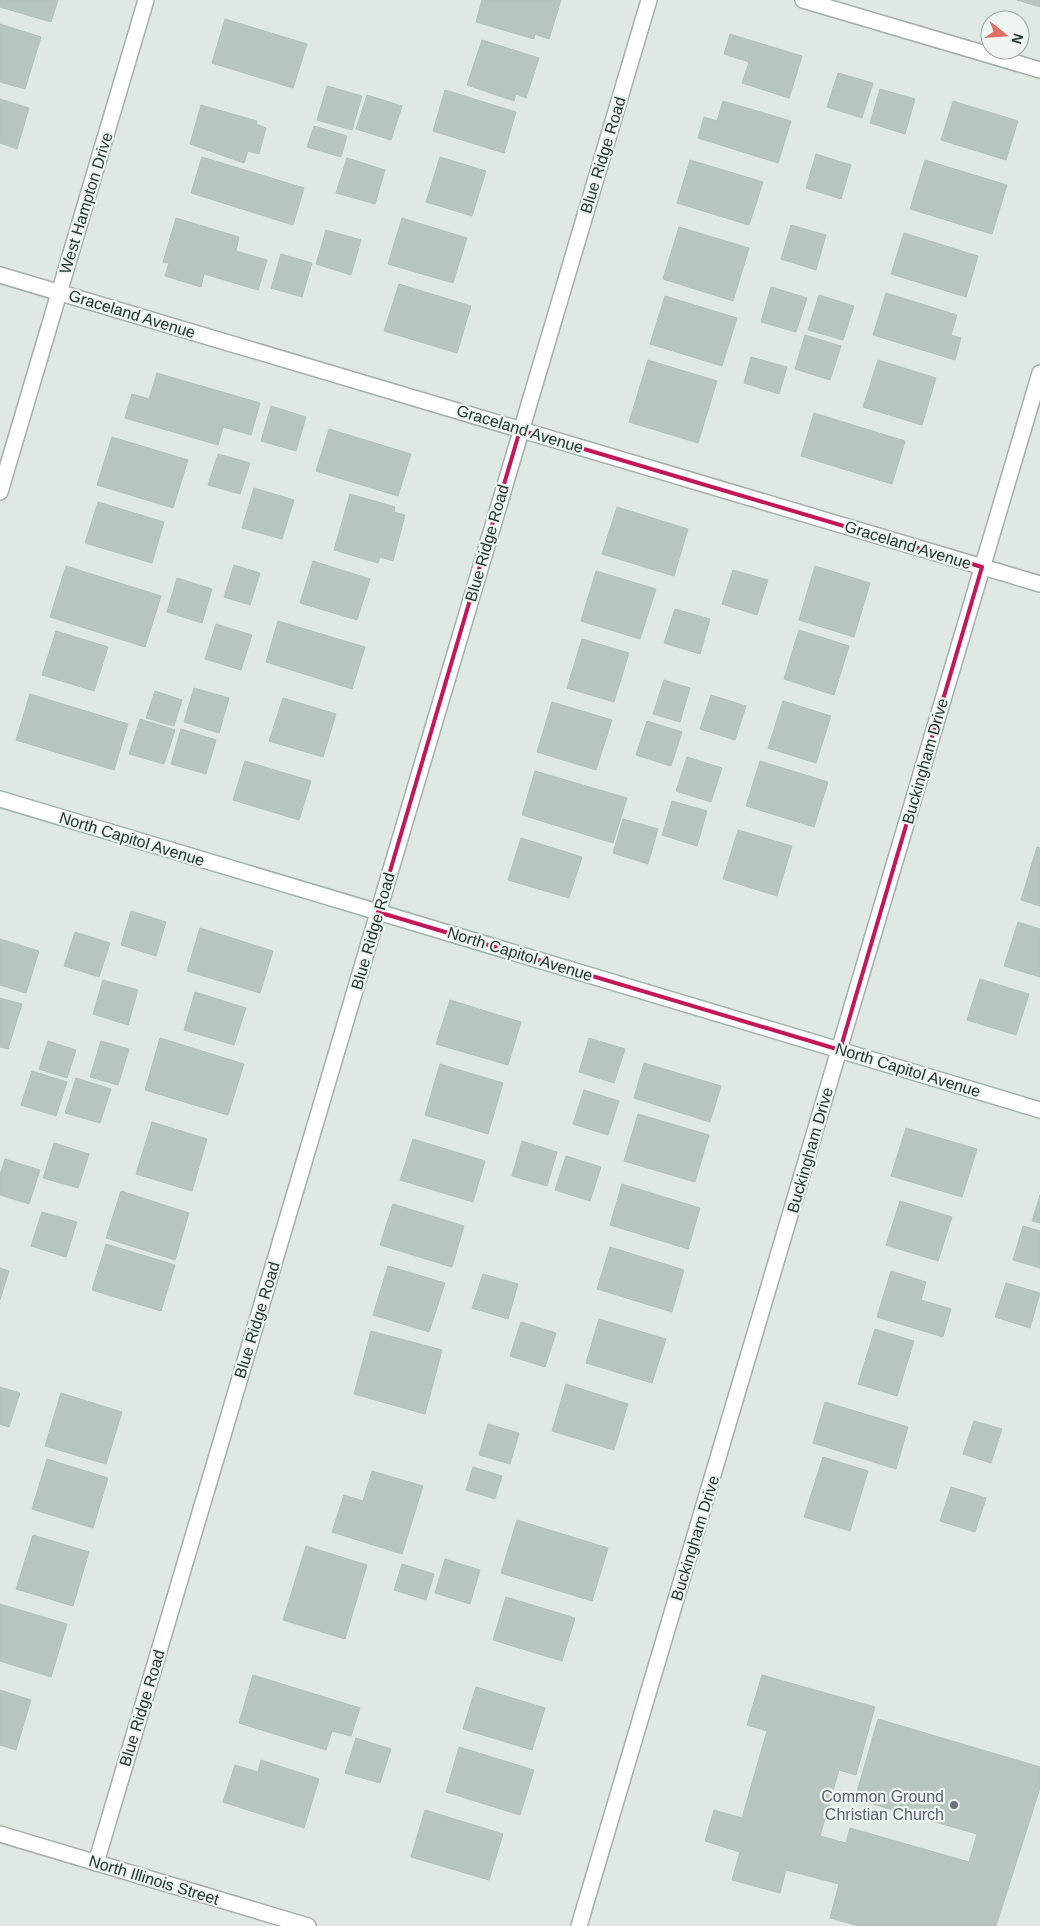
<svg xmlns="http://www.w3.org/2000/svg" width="1040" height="1926" viewBox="0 0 1040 1926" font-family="Helvetica,sans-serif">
<rect width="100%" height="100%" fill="#dfe8e2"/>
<path fill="#b7c5be" stroke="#b2c1b8" d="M 0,0 L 58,0 L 51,22 L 0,7 Z
M 482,0 L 561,0 L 549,39 L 535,34 L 534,39 L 476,22 Z
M 1017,0 L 1040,0 L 1040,7 Z
M 225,19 L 307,44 L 293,88 L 212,63 Z
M 0,24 L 41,37 L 25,89 L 0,82 Z
M 730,34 L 802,56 L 789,98 L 742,83 L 749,62 L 724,54 Z
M 482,40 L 539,58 L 526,98 L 516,94 L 514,101 L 467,85 Z
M 838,73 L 873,83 L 862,118 L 827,107 Z
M 327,86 L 362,96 L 352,130 L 317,120 Z
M 880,89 L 915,99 L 905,134 L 870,123 Z
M 445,90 L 516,112 L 504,153 L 433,131 Z
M 367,95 L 402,106 L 391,140 L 356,129 Z
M 0,99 L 29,108 L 17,149 L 0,143 Z
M 723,101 L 791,121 L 778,163 L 698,138 L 704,117 L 717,121 Z
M 953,101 L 1018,121 L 1006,160 L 941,140 Z
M 201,105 L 257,121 L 256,124 L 266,128 L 259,154 L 248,151 L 244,163 L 190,144 Z
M 314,126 L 347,136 L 341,157 L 307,147 Z
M 816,154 L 851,165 L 841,199 L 806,188 Z
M 202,157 L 304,188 L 293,225 L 191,193 Z
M 440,157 L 486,171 L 472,216 L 426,202 Z
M 347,158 L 385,170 L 375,204 L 336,193 Z
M 690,160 L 763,182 L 749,225 L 677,203 Z
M 925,160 L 1007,185 L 992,234 L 910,209 Z
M 176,218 L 239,237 L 236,251 L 267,260 L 258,290 L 204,274 L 201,287 L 165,276 L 169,263 L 163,262 Z
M 402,218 L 467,238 L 453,283 L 388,264 Z
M 791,225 L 826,235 L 816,270 L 781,259 Z
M 679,227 L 749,248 L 733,301 L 663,279 Z
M 326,230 L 361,240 L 351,275 L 316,264 Z
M 904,233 L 978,256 L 966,297 L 891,274 Z
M 281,254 L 312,263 L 302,297 L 271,288 Z
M 399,284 L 471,306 L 457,353 L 384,331 Z
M 771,287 L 807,298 L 796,332 L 761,322 Z
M 886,293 L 957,315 L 951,335 L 961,338 L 955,360 L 873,335 Z
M 819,295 L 854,306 L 843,340 L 808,330 Z
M 665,296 L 737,318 L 722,366 L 650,344 Z
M 805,335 L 841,346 L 830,380 L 795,369 Z
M 751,357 L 787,367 L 779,394 L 744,383 Z
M 648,360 L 717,381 L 698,443 L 629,422 Z
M 878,360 L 936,378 L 922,425 L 863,407 Z
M 157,373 L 260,403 L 251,435 L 223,427 L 218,445 L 125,418 L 132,394 L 149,399 Z
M 271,406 L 306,417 L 296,451 L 261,441 Z
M 814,413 L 905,441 L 892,484 L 801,456 Z
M 329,429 L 411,454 L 398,496 L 316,471 Z
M 112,437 L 188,460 L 173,508 L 97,485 Z
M 218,454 L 250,463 L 240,494 L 208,485 Z
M 254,488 L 294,500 L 282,539 L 242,528 Z
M 350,494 L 395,507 L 394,512 L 405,515 L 393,561 L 380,557 L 378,563 L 334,550 Z
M 98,502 L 164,522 L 152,563 L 85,543 Z
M 617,507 L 688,529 L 674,576 L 602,554 Z
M 313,561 L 370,579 L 357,620 L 300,603 Z
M 234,565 L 260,573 L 250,605 L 224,597 Z
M 66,566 L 161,596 L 145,647 L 50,617 Z
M 815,566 L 870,583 L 854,637 L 799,620 Z
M 733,570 L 768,580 L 757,615 L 722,604 Z
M 596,571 L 656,589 L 640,639 L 581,621 Z
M 177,578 L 212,589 L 202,623 L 167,612 Z
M 675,609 L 710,619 L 700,654 L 664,643 Z
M 278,621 L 365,647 L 352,689 L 266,662 Z
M 216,624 L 252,635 L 241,670 L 205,659 Z
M 799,630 L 849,646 L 834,695 L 784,679 Z
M 56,631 L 108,647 L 94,691 L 42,675 Z
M 582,639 L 629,653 L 614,702 L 567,688 Z
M 664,680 L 690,688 L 680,722 L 653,714 Z
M 194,688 L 229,698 L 219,733 L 184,722 Z
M 155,691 L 182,700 L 174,726 L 146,718 Z
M 30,694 L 128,724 L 114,770 L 16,740 Z
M 711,695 L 746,706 L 735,740 L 700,729 Z
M 283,698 L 336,714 L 323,757 L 269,741 Z
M 783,701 L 831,716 L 816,763 L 768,748 Z
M 552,702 L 612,720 L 596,770 L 537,752 Z
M 140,719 L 175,730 L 164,764 L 129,754 Z
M 647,721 L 682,732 L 671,766 L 636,755 Z
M 181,729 L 216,740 L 206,774 L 171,764 Z
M 687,757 L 722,768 L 711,802 L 676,791 Z
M 245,761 L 311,781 L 299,820 L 233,800 Z
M 760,761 L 828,782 L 814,827 L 746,806 Z
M 535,771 L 627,798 L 613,843 L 522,815 Z
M 672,801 L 707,811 L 697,846 L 662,835 Z
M 623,819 L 658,829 L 648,864 L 613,853 Z
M 738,830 L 792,846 L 777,896 L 723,879 Z
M 521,838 L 582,857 L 569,898 L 508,880 Z
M 1037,847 L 1040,848 L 1040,906 L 1021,900 Z
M 131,911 L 166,922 L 156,956 L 121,945 Z
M 1018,922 L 1040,929 L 1040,977 L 1004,966 Z
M 200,928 L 273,951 L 260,993 L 187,971 Z
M 75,932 L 110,943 L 99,977 L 64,966 Z
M 0,939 L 39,951 L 26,993 L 0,985 Z
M 980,979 L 1029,994 L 1016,1035 L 967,1020 Z
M 103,980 L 138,990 L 128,1025 L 93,1014 Z
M 195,992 L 246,1008 L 234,1045 L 184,1030 Z
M 0,998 L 22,1004 L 8,1049 L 0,1047 Z
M 450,1000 L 521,1022 L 508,1065 L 436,1044 Z
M 160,1038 L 244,1064 L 228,1115 L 145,1090 Z
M 589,1038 L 625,1049 L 614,1083 L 579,1072 Z
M 48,1041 L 76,1050 L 67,1078 L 39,1069 Z
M 101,1041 L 129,1049 L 118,1085 L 90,1077 Z
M 644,1063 L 721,1086 L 710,1122 L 634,1098 Z
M 440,1064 L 503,1083 L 488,1134 L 425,1115 Z
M 32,1071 L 67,1082 L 56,1116 L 21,1105 Z
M 76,1078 L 111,1089 L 100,1123 L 65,1113 Z
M 584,1090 L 619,1101 L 608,1135 L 573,1124 Z
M 638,1114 L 709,1135 L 695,1182 L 624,1161 Z
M 152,1122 L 207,1139 L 192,1191 L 136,1174 Z
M 906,1128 L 977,1149 L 962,1197 L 891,1176 Z
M 413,1139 L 485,1161 L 473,1202 L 400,1180 Z
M 522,1141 L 557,1152 L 547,1186 L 512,1176 Z
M 54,1143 L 89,1154 L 78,1188 L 43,1178 Z
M 566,1156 L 601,1167 L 590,1201 L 555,1190 Z
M 5,1159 L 40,1170 L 29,1204 L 0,1195 L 0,1175 Z
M 622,1184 L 700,1208 L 688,1249 L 610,1225 Z
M 121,1191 L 189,1213 L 175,1260 L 106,1238 Z
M 1040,1195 L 1040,1223 L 1032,1221 Z
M 900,1201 L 952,1217 L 938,1261 L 886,1245 Z
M 393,1204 L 464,1226 L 452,1267 L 380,1245 Z
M 42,1212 L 77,1222 L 66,1257 L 31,1246 Z
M 1023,1226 L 1040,1231 L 1040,1268 L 1013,1260 Z
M 106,1244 L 175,1265 L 161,1311 L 92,1290 Z
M 610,1247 L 684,1270 L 672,1312 L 597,1289 Z
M 388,1266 L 445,1283 L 429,1332 L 373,1315 Z
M 0,1268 L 9,1271 L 0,1300 Z
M 891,1271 L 926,1282 L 921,1300 L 951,1309 L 943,1337 L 877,1317 Z
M 483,1274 L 518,1284 L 508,1319 L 472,1308 Z
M 1006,1283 L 1040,1293 L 1030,1328 L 995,1317 Z
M 599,1319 L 666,1339 L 652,1383 L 586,1363 Z
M 521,1322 L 556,1333 L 545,1367 L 510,1356 Z
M 875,1329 L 914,1341 L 897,1396 L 858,1384 Z
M 371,1331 L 442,1350 L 425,1414 L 354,1394 Z
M 566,1384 L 628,1404 L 614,1450 L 552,1431 Z
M 0,1387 L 20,1393 L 9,1427 L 0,1424 Z
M 61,1393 L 122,1412 L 106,1464 L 45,1446 Z
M 825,1402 L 908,1427 L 896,1469 L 813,1443 Z
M 974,1421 L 1002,1429 L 991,1463 L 963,1454 Z
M 488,1424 L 519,1433 L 510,1464 L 479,1455 Z
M 823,1457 L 868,1471 L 850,1531 L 804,1517 Z
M 47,1459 L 108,1478 L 93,1528 L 32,1509 Z
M 473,1467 L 502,1476 L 495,1499 L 466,1490 Z
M 372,1471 L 423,1486 L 402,1554 L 332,1532 L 344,1495 L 363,1501 Z
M 951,1487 L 986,1498 L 975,1532 L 940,1521 Z
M 517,1520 L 608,1548 L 592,1601 L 501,1573 Z
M 33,1535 L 89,1552 L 73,1606 L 16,1589 Z
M 306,1546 L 367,1565 L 345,1639 L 283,1620 Z
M 445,1559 L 480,1570 L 470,1604 L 435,1593 Z
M 402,1564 L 434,1574 L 426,1600 L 394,1590 Z
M 506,1597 L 575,1618 L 562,1661 L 493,1640 Z
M 0,1604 L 67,1624 L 51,1677 L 0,1661 Z
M 253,1675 L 360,1708 L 351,1736 L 332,1731 L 326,1750 L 239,1723 Z
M 762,1675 L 875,1707 L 856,1775 L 839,1770 L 820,1836 L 846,1843 L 850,1828 L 969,1862 L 977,1834 L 855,1799 L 878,1719 L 1040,1767 L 1040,1788 L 996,1926 L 859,1926 L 830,1918 L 839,1884 L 786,1870 L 780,1893 L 732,1880 L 740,1852 L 705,1841 L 714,1810 L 742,1818 L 767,1731 L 747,1725 Z
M 476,1687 L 545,1708 L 532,1750 L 463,1729 Z
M 0,1690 L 31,1700 L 16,1750 L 0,1745 Z
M 356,1738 L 391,1749 L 380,1783 L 345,1773 Z
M 459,1747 L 534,1770 L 520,1815 L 446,1792 Z
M 261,1760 L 319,1779 L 304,1828 L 223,1802 L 235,1765 L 258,1772 Z
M 425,1810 L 503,1834 L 489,1880 L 411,1857 Z"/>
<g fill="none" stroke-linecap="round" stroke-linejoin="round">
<defs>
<path id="minor" d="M 0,275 L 1040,584
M 0,492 L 146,0
M 96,1863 L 649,0
M 579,1926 L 1040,373"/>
<path id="tertiary" d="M 803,0 L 1040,70
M 0,1834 L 308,1926"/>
<path id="secondary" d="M 0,799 L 1040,1110"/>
</defs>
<use href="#minor" stroke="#a3afa8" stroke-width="18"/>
<use href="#tertiary" stroke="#a3afa8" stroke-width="18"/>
<use href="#secondary" stroke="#9fb3a9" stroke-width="18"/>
<use href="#minor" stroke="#fff" stroke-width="15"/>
<use href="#tertiary" stroke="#fff" stroke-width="15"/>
<use href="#secondary" stroke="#fff" stroke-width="15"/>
</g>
<path fill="none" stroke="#c2185b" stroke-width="4" stroke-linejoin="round" d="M 520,430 L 982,567 L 840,1050 L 378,912 Z"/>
<circle fill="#6b7280" stroke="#eef5f1" stroke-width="2" cx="954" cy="1805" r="5"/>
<g text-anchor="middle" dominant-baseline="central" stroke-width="4.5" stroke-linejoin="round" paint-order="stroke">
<g font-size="16" fill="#22362e" stroke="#eef5f1">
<text transform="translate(603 155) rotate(-73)">Blue Ridge Road</text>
<text transform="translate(86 203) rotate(-73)">West Hampton Drive</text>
<text transform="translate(132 314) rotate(17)">Graceland Avenue</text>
<text transform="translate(520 429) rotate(17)">Graceland Avenue</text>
<text transform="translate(487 543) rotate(-74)">Blue Ridge Road</text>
<text transform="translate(908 545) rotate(17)">Graceland Avenue</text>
<text transform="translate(925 761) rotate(-74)">Buckingham Drive</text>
<text transform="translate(132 839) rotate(17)">North Capitol Avenue</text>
<text transform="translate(373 931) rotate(-74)">Blue Ridge Road</text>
<text transform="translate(520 954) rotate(17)">North Capitol Avenue</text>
<text transform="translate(908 1070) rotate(17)">North Capitol Avenue</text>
<text transform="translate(810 1150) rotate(-74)">Buckingham Drive</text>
<text transform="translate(257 1320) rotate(-73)">Blue Ridge Road</text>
<text transform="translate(695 1538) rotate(-73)">Buckingham Drive</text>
<text transform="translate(142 1708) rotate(-73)">Blue Ridge Road</text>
<text transform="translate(154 1880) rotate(17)">North Illinois Street</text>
</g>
<g font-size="16" fill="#5b616d" stroke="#eef5f1" text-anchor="end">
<text x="944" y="1796">Common Ground<tspan x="944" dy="18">Christian Church</tspan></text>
</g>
</g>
<g transform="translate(1005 35) rotate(107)"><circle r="24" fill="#eef5f1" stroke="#9ca9a3"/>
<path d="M0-4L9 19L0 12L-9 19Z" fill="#e26f63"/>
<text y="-8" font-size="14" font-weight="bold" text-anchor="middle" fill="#22362e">N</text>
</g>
</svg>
